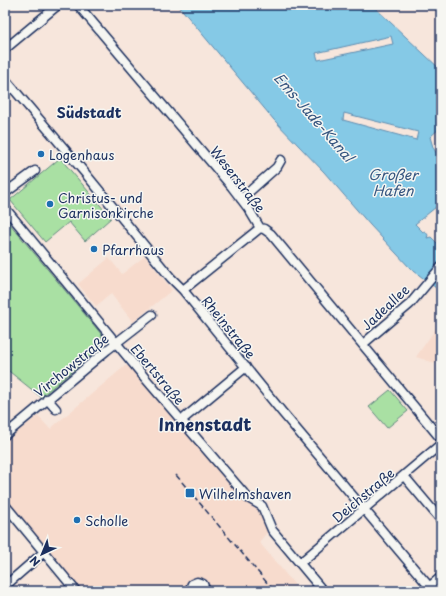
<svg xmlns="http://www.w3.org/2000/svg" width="446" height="596" viewBox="0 0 446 596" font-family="'Playpen Sans',sans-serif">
<rect width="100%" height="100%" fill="#f7e6dc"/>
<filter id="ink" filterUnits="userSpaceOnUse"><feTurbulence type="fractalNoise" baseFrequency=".025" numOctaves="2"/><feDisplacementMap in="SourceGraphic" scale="8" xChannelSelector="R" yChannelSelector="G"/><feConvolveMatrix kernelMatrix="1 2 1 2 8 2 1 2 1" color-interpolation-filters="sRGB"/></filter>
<g filter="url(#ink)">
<path fill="#f7dbcd" d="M 145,256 L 172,290 L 133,322 L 111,294 L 96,306 L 78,284 L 109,258 L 122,274 Z
M 441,321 L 441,365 L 416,357 Z
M 125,366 L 129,366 L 193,437 L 249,504 L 263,512 L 270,529 L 259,542 L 300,591 L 81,591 L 5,500 L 5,441 L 38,416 L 50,429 Z"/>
<path fill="#a9e0a3" stroke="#628880" d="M 60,158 L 111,218 L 85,241 L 69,222 L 45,242 L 10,200 Z
M 5,218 L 102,335 L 101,347 L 41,397 L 5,368 Z
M 390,390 L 408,411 L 387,428 L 369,407 Z"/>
<path fill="#85c9e6" stroke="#5b8bb0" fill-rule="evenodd" d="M 178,5 L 372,5 L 441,70 L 441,127 L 430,137 L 433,147 L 441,162 L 441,203 L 415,224 L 423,232 L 425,231 L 428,235 L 427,238 L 431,237 L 441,247 L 441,283 L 436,288 L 410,268 L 370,225 L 324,172 L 274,120 ZM 391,36 L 393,44 L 318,60 L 316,53 ZM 344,113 L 418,132 L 416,140 L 343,120 Z"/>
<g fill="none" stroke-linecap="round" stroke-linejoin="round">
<defs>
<path id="minor" d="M 78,5 L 232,187 L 248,208 L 260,228 L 264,229 L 271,234 L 441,439
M 5,49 L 58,5
M 5,79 L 85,173 L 171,278 L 183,290 L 282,412 L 433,591
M 5,193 L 35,171
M 241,199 L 277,167 L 281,160
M 5,208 L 145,378 L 248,498 L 262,506 L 272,530 L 323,591
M 183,290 L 260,228
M 363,344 L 410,304 L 441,267
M 47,399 L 56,409
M 182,420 L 246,367
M 5,435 L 107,350 L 152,315
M 404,476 L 441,520
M 5,505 L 76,591
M 300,563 L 441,444
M 5,586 L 44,552
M 189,591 L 192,584 L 197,582 L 203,584 L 206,591
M 424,591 L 441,577"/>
</defs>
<use href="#minor" stroke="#1b2f5e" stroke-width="11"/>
<use href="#minor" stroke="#f6f6f2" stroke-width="8"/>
<path stroke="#1b2f5e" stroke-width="1.5" stroke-dasharray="6 3" stroke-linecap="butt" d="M 176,475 L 274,591"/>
</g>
</g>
<g fill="#1f6fb2" stroke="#f6f6f2" stroke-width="1.5">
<circle cx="41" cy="154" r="4"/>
<circle cx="50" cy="204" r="4"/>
<circle cx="94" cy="249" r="4"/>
<rect x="185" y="488" width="10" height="10" rx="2"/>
<circle cx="77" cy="520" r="4"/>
</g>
<g text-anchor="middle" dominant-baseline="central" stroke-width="3" stroke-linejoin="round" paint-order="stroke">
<g font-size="13" fill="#1b2f5e" stroke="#f6f6f2" text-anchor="start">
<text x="49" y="154">Logenhaus</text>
<text x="58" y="197">Christus- und<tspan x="58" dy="15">Garnisonkirche</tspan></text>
<text x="102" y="249">Pfarrhaus</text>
<text x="199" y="493">Wilhelmshaven</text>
<text x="85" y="520">Scholle</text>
</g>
<g font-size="13" fill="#1b2f5e" stroke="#f6f6f2">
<text transform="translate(238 179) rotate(52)">Weserstraße</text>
<text transform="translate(385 307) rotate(-43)">Jadeallee</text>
<text transform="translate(229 327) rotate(51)">Rheinstraße</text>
<text transform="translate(71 365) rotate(-39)">Virchowstraße</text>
<text transform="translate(158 374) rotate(50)">Ebertstraße</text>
<text transform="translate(363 495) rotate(-40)">Deichstraße</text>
</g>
<g font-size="14" font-weight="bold" fill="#1b2f5e" stroke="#f6f6f2">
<text x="89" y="112">Südstadt</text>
</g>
<g font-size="14" font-style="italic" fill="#365680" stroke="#f6f6f2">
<text transform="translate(314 117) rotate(49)">Ems-Jade-Kanal</text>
<text x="393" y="174">Großer<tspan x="393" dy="16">Hafen</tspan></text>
</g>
<g font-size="17" font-weight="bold" fill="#1b2f5e" stroke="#f6f6f2">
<text x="205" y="424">Innenstadt</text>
</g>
</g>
<rect width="446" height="596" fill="none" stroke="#f6f6f2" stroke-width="20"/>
<rect x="10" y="10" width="426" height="576" fill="none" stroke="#1b2f5e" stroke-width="1.5" filter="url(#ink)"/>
<g transform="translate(42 554) rotate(224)" stroke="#f6f6f2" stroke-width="3" paint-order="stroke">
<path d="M0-3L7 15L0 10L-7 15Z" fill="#1b2f5e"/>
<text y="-6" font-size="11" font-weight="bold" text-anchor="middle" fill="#1b2f5e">N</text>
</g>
</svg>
